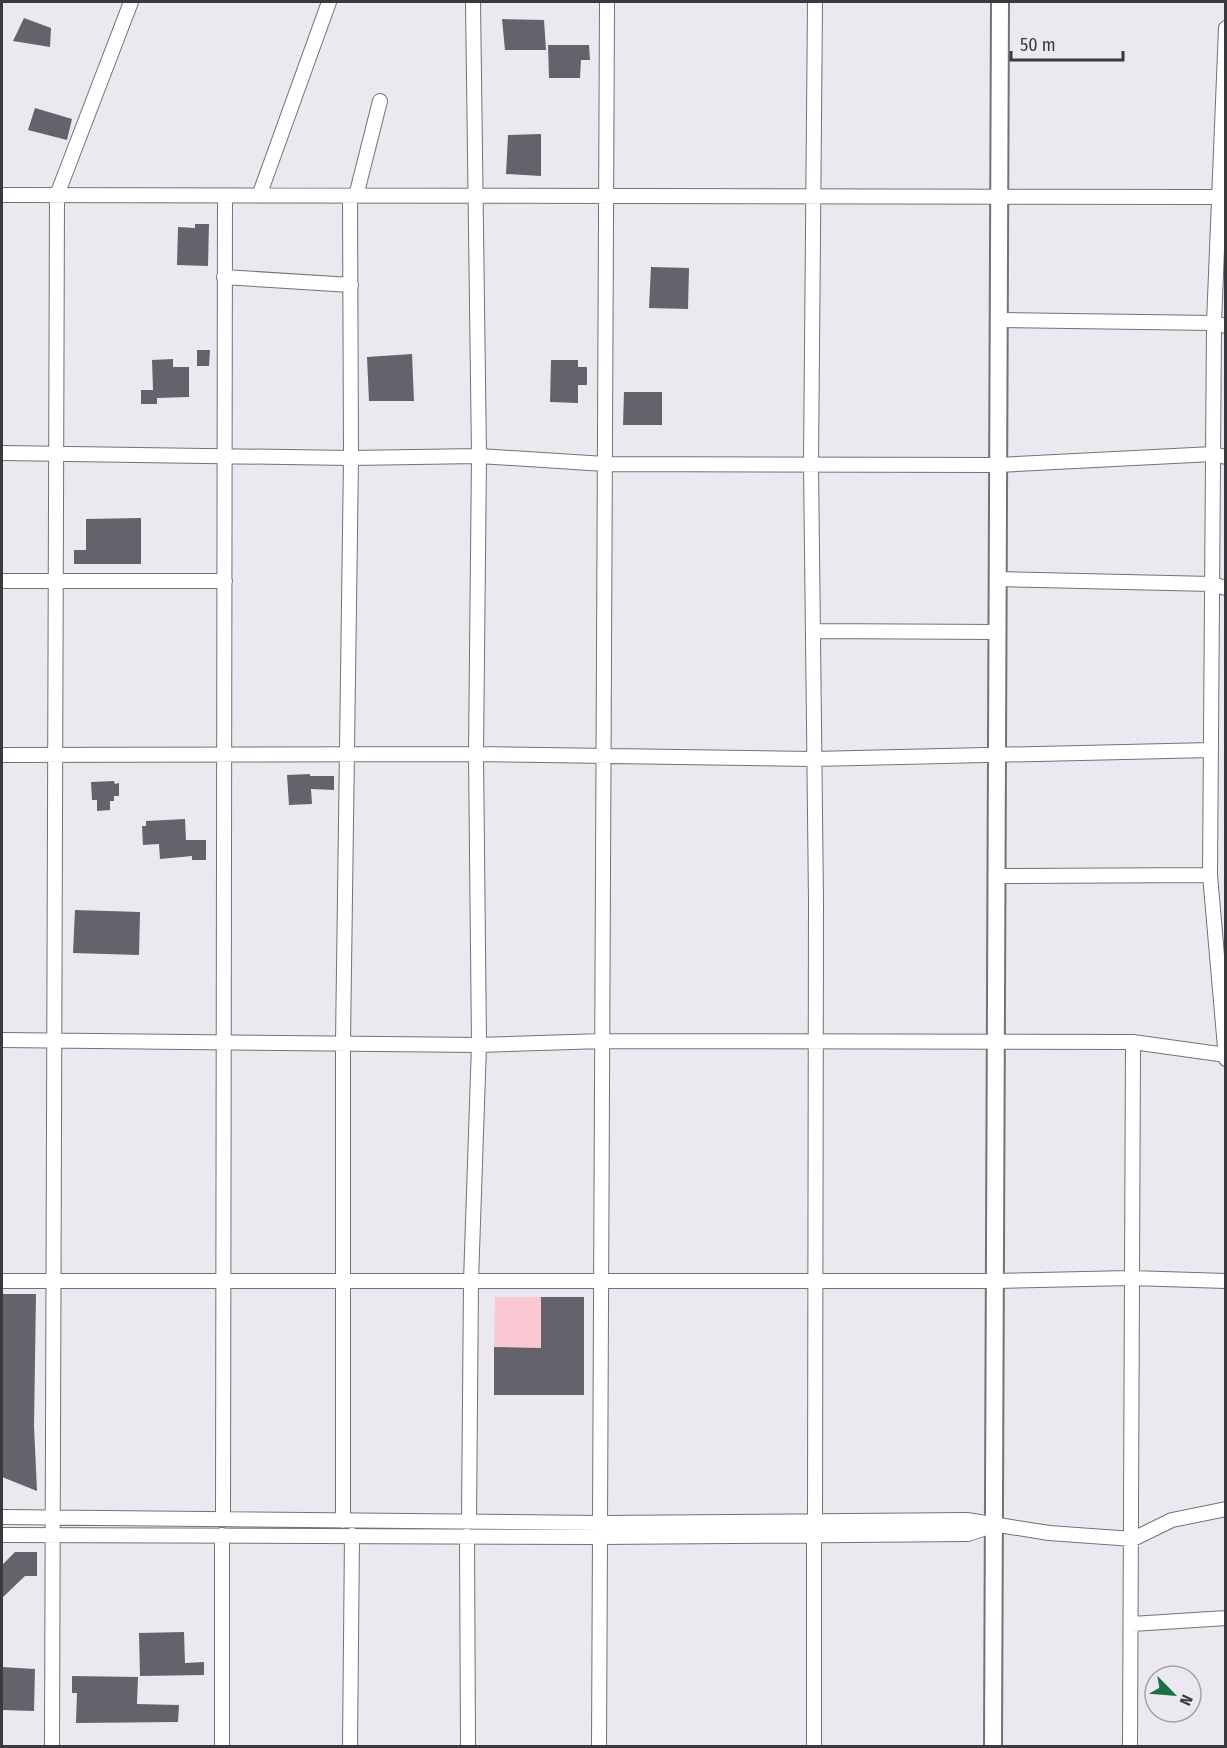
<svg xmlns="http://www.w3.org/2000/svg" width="1227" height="1748" viewBox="0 0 1227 1748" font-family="'Fira Sans Condensed',sans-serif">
<rect width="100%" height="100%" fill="#ece8f0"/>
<path fill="#fac7d2" d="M 495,1297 L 541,1297 L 541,1348 L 494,1347 Z"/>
<path fill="#62636b" d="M 24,18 L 51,28 L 50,47 L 13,41 Z
M 502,19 L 544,20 L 546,50 L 505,50 Z
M 548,45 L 589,45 L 590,60 L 581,60 L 580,78 L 549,78 Z
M 35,108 L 72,119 L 67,140 L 28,130 Z
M 541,134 L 541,176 L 506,174 L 508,135 Z
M 195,224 L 209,224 L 208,266 L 177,265 L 178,227 L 195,228 Z
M 651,267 L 689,268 L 688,309 L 649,308 Z
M 197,350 L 210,350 L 209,366 L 197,366 Z
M 412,354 L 414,401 L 369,401 L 367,357 Z
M 173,359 L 173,367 L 189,367 L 189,397 L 157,398 L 157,404 L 141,404 L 141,390 L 153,390 L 152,360 Z
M 551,360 L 578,360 L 578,367 L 587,367 L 587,385 L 578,385 L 578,403 L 550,402 Z
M 624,392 L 662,392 L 662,425 L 623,425 Z
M 141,518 L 141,564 L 74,564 L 74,550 L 86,550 L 86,519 Z
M 310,774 L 310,776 L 334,776 L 334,790 L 311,789 L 312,804 L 289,805 L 287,775 Z
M 114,781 L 115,784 L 119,783 L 119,796 L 114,796 L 114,801 L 110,801 L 110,810 L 97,811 L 97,800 L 92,800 L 91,782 Z
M 185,819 L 186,840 L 206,840 L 206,860 L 192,860 L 192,856 L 160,859 L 159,844 L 143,845 L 142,826 L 146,826 L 146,821 Z
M 75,910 L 140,912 L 139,955 L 73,953 Z
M 2,1294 L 36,1294 L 34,1426 L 37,1491 L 2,1477 Z
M 541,1297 L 584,1297 L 584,1395 L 494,1395 L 494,1347 L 541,1348 Z
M 15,1552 L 37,1552 L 37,1576 L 25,1576 L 2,1598 L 2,1565 Z
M 184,1632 L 185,1663 L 204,1662 L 204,1675 L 140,1676 L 139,1633 Z
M 2,1667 L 35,1669 L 34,1711 L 2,1710 Z
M 72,1676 L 138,1677 L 137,1704 L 179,1705 L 178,1722 L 76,1723 L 77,1693 L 72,1693 Z"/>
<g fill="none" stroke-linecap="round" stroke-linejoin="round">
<defs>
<path id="minor" d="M 815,2 L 811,463 L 816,901 L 815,1521
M 1226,28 L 1214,323 L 1210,875 L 1226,1059
M 2,195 L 1219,197
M 259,196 L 329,2
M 356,196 L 380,101
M 224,277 L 351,285
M 998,320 L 1214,323 L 1226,326
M 2,453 L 351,458 L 479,456 L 605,464 L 998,465 L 1213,454 L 1226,457
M 998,579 L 1212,584 L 1226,588
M 2,581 L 225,581
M 813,631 L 997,632
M 2,755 L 476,754 L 813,759 L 1211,750
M 996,876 L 1210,875
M 2,1040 L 479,1045 L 603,1041 L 1133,1042 L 1226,1055
M 2,1281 L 995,1281 L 1131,1278 L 1226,1281
M 2,1517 L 600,1523 L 967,1520 L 1049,1533 L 1133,1539 L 1172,1520 L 1226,1509
M 223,1519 L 225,196
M 469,1520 L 471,1281 L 479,1045 L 476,754 L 479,456 L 473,2
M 343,1521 L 343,1042 L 351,458 L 350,196
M 600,1523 L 607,2
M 2,1535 L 600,1537 L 968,1534 L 992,1526
M 467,1536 L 468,1746
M 1132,1624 L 1226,1618
M 52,1746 L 57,195 L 131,2
M 222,1746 L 222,1535
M 350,1746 L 352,1535
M 599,1746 L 600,1537
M 814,1746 L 814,1536
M 1130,1746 L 1133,1042"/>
<path id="tertiary" d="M 993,1746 L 1000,2"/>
</defs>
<use href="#minor" stroke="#747178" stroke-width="16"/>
<use href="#tertiary" stroke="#747178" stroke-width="20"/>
<use href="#minor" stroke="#fff" stroke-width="14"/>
<use href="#tertiary" stroke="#fff" stroke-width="16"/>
</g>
<rect width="1227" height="1748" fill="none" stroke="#3b393d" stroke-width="6"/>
<g transform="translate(1173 1694) rotate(115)"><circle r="28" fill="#ece8f0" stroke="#a5a2a8" stroke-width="1.5"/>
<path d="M0-4.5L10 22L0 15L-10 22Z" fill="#167145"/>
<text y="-9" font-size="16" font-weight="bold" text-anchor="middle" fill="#3b393d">N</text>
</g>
<path d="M1011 51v9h112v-9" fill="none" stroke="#3b393d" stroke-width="3"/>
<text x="1020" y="51" font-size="18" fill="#3b393d" stroke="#ece8f0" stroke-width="4.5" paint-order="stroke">50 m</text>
</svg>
